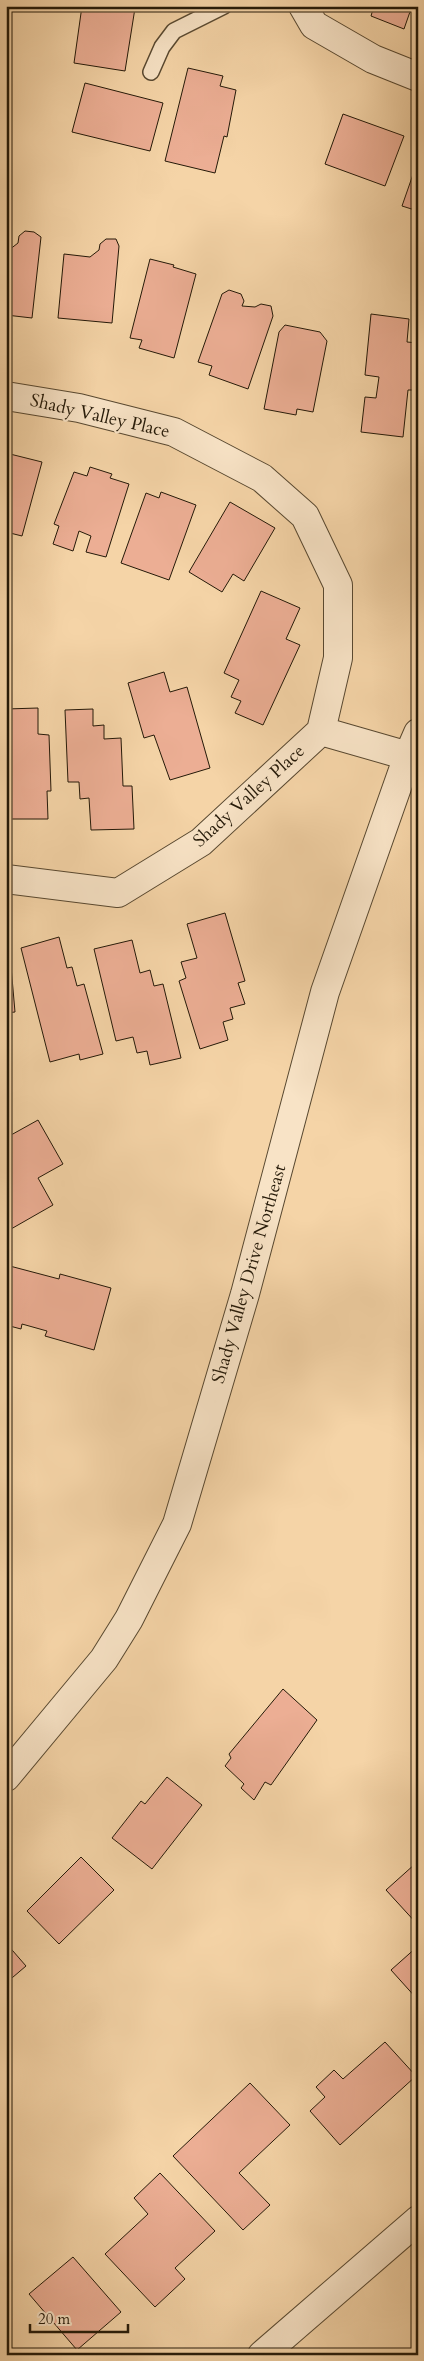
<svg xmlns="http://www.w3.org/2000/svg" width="424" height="2361" viewBox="0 0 424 2361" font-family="Cardo,serif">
<rect width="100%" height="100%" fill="#f5d4a7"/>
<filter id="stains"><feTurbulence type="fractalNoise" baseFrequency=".004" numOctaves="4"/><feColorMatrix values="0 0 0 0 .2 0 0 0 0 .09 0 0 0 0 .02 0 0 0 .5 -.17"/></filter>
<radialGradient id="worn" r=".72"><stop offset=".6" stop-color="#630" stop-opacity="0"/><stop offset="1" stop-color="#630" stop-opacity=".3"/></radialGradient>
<path fill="#ecae94" stroke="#241908" d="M 82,6 L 135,8 L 125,71 L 74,63 Z
M 374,6 L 412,6 L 404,29 L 371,16 Z
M 188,68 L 223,76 L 220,86 L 236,90 L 227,137 L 224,136 L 215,173 L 165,161 Z
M 85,83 L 163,103 L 150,151 L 72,132 Z
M 343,114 L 404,136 L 385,186 L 325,164 Z
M 418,160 L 418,211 L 402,206 Z
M 25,231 L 34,232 L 41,237 L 32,318 L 6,315 L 6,249 L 9,250 L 18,243 L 19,236 Z
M 106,239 L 116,239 L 119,246 L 112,323 L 58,318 L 64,254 L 90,257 L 99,250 L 100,244 Z
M 150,259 L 174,265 L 173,267 L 196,274 L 174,358 L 139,348 L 142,340 L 130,338 Z
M 229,290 L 241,294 L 244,301 L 242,306 L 255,307 L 261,304 L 271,306 L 273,316 L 248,389 L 209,375 L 212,366 L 198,362 L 222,294 Z
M 371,314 L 409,319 L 407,342 L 418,343 L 413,390 L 408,390 L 403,437 L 361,432 L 365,397 L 376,398 L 379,377 L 365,375 Z
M 285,325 L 320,332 L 327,341 L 313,412 L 297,409 L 296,415 L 264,409 L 279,332 Z
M 6,453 L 42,462 L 22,536 L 6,532 Z
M 90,467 L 112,474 L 110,478 L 129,484 L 106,557 L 86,552 L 91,536 L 79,531 L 73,551 L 53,544 L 59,526 L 54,524 L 74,472 L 87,476 Z
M 161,492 L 196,505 L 169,580 L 121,563 L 146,493 L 159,498 Z
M 230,502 L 275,528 L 244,581 L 233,574 L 222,592 L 189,572 Z
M 261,591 L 300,608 L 286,639 L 300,645 L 263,725 L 235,713 L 241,701 L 231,697 L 239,680 L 224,673 Z
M 164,672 L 170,692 L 187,687 L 210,768 L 170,780 L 154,735 L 144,738 L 128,683 Z
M 38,708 L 38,734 L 49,735 L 51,791 L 47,791 L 48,819 L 9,819 L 6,788 L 6,709 Z
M 93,709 L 93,726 L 104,725 L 104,739 L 121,738 L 123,786 L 132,786 L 134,829 L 91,830 L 89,798 L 80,799 L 79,782 L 68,782 L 65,710 Z
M 225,913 L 245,981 L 238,983 L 245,1004 L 230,1008 L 233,1019 L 223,1022 L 228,1040 L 200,1049 L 179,981 L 186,978 L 181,962 L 197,958 L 187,924 Z
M 59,937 L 67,968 L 72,967 L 77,986 L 84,984 L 103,1054 L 80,1060 L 79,1054 L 50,1062 L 21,948 Z
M 132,940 L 140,973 L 150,970 L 154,986 L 163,984 L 181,1058 L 150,1065 L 147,1051 L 137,1053 L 133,1037 L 116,1041 L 94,949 Z
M 6,955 L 10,955 L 15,1012 L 6,1013 Z
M 38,1120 L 63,1164 L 38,1178 L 53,1205 L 11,1229 L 6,1221 L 6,1126 L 11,1135 Z
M 6,1265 L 59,1279 L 60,1274 L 111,1288 L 94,1350 L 45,1336 L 47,1331 L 22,1324 L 21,1329 L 6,1325 Z
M 283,1689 L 317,1720 L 271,1785 L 265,1782 L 254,1800 L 241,1788 L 244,1784 L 225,1766 L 231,1758 L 229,1754 Z
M 167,1777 L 202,1805 L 152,1869 L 112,1838 L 141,1801 L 145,1804 Z
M 81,1857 L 114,1890 L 59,1944 L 27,1911 Z
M 415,1864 L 418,1867 L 418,1925 L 386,1890 Z
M 6,1943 L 26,1966 L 6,1983 Z
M 418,1946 L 418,2000 L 391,1970 Z
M 385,2042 L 416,2076 L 340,2145 L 310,2111 L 325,2097 L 316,2087 L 334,2070 L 343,2079 Z
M 250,2083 L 290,2125 L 239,2173 L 270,2205 L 243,2230 L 173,2156 Z
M 160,2173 L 215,2231 L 175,2268 L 185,2279 L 155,2307 L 105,2254 L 148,2214 L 134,2198 Z
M 73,2257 L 121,2312 L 77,2350 L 29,2294 Z"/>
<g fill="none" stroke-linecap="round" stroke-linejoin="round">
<defs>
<path id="service" d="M 151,72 L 162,47 L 174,31 L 224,6"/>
<path id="minor" d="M 303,6 L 314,25 L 373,59 L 418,77
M 6,396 L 79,408 L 174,432 L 262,478 L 305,516 L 338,585 L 338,658 L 321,731 L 201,842 L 118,893 L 6,879
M 321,731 L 408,756
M 6,1777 L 104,1659 L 129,1619 L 177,1524 L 245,1294 L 325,992 L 408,756 L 418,733
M 262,2355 L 418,2220"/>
</defs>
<use href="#service" stroke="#584830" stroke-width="18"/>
<use href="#minor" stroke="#584830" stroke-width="30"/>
<use href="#service" stroke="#f8e3c6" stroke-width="15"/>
<use href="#minor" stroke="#f8e3c6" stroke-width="28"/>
</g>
<g text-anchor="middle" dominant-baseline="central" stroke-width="4.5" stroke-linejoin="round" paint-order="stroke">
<g font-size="18" fill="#241908" stroke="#f8e3c6">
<text transform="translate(100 416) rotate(13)">Shady Valley Place</text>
<text transform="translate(249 796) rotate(-42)">Shady Valley Place</text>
<text transform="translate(249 1274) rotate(-74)">Shady Valley Drive Northeast</text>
</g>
</g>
<rect width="424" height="2361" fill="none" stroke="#f5d4a7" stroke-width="25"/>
<rect x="8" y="8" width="409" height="2346" fill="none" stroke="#241908" stroke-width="2.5"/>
<rect x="12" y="12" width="399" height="2336" fill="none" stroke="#241908"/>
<path d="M30 2324v8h98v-8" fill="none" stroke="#241908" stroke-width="2.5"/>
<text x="38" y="2324" font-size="15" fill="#241908" stroke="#f8e3c6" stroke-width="4" paint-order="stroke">20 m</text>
<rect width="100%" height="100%" filter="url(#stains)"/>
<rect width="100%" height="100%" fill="url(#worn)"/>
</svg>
